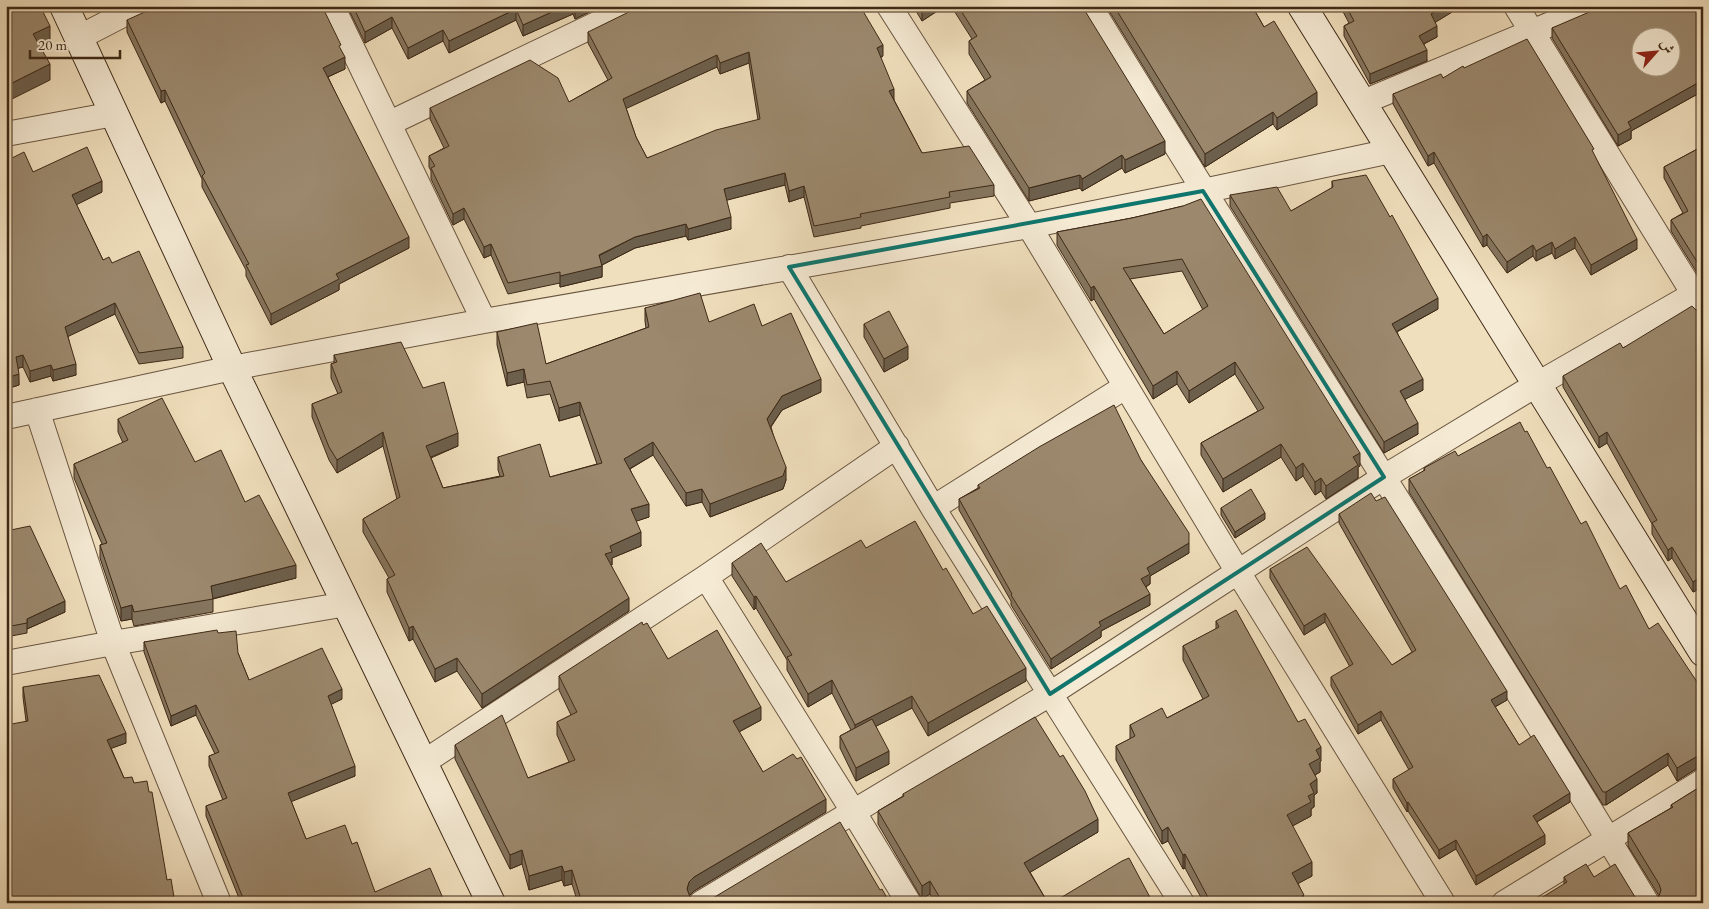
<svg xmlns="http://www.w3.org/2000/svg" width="1709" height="909" viewBox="0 0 1709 909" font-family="'EB Garamond',Amiri,serif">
<rect width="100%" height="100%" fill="#f0dfbd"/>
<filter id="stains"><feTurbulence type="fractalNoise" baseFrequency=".004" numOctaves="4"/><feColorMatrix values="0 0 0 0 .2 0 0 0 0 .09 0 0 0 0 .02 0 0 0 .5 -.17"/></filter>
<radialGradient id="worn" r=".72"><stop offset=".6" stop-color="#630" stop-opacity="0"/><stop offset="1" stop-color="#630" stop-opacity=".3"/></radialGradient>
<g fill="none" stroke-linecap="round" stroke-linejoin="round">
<defs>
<path id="street" d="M 332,6 L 484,321
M 889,6 L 1029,226 L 1238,572 L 1443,903
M 1090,6 C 1273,306 1465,601 1647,903
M 1516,6 L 1703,309
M 78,38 L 140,6
M 1361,103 L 1594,6
M 390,123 L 634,6
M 6,134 L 114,114
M 789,267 L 933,508 L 1182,903
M 37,410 L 113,643 L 219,903
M 6,417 L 232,368 L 484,321 L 1029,226 L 1203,191 L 1391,151
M 933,508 L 1125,387
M 706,577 L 853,811 L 909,903
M 6,663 L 113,643 L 347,604
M 424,762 L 706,577 L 897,446
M 701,903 L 1050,694 L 1384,477 L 1536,385 L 1703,289
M 1504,903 L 1703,781"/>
<path id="secondary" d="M 64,6 L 232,368 L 491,903
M 1302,6 L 1703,652"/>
</defs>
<use href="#street" stroke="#6a5640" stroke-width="26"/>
<use href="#secondary" stroke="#3e2916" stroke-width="30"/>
<use href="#street" stroke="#f5ead4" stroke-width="24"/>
<use href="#secondary" stroke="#f5ead4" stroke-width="28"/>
</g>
<path fill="#85755e" stroke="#3e2916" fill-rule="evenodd" d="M 347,6 L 602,6 L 575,19 L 573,14 L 523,36 L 516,20 L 449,53 L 443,41 L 408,59 L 392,28 L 365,43 Z
M 913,6 L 945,6 L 922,21 Z
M 951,6 L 1082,6 L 1165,154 L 1125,173 L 1122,168 L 1082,191 L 1080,188 L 1029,201 L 967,103 L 967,91 L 985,80 L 969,54 L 969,41 L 972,39 Z
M 1106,6 L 1252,6 L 1264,27 L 1317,105 L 1277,130 L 1273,124 L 1205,167 Z
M 1340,6 L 1462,6 L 1435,22 L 1437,37 L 1424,44 L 1427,61 L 1370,84 L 1344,36 L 1344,26 L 1349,23 Z
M 1703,6 L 1703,91 L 1631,131 L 1631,139 L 1618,146 L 1552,38 L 1552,28 L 1603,10 Z
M 127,20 L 341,50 L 345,69 L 328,77 L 409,248 L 339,284 L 339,290 L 271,325 L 246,276 L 246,270 L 202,187 L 202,179 L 165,101 L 161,103 L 127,32 Z
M 588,32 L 883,56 L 880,58 L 894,100 L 922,153 L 994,185 L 994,196 L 950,203 L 950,208 L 861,226 L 861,228 L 814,237 L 804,197 L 789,202 L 785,185 L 726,200 L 731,229 L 688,240 L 686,236 L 635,248 L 602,265 L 602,277 L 560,287 L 560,283 L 508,294 L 491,255 L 484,258 L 464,219 L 453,225 L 431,179 L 431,171 L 429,167 L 429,156 L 444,148 L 430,119 L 430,108 L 569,102 L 608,80 L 588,43 ZM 749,63 L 758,120 L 647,158 L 636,137 L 626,108 L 717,67 L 720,74 Z
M 1464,68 L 1594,156 L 1637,249 L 1591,275 L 1575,248 L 1555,259 L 1552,253 L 1536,261 L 1533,256 L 1507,273 L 1487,245 L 1483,247 L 1434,163 L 1428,166 L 1393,104 L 1393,94 L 1443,78 Z
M 1703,146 L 1703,275 L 1699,276 L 1671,231 L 1671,220 L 1683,213 L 1664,178 L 1664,167 Z
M 33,172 L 102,192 L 76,204 L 103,260 L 112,263 L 183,347 L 183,358 L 139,364 L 115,314 L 68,336 L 76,375 L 53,381 L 51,376 L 30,382 L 23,367 L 18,368 L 19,385 L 6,389 Z
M 1332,181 L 1438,309 L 1397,332 L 1423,390 L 1405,399 L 1418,434 L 1384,453 L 1230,206 L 1230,195 L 1291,211 L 1332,188 Z
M 1183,206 L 1360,466 L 1358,467 L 1358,478 L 1326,499 L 1321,491 L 1315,495 L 1303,476 L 1296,481 L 1281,457 L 1223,492 L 1201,455 L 1201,443 L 1258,411 L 1235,374 L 1189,403 L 1177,384 L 1153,399 L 1094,299 L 1091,301 L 1057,245 L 1057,232 L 1132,218 ZM 1182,271 L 1203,310 L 1164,334 L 1130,279 Z
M 645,308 L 709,322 L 762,326 L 821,392 L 782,410 L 771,427 L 786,480 L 783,489 L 710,517 L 702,502 L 686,506 L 653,455 L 630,469 L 649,517 L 636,521 L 641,546 L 612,558 L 612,565 L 611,565 L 629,611 L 482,708 L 457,671 L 435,682 L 413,639 L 409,641 L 387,592 L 387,579 L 389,578 L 363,532 L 363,519 L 397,499 L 383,446 L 337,473 L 329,460 L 312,417 L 312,404 L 338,394 L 331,378 L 331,364 L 334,363 L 334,355 L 423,388 L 458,446 L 431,458 L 443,488 L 500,476 L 498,470 L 498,457 L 550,477 L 597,464 L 580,415 L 559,421 L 550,394 L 527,398 L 524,382 L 507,386 L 497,345 L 497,332 L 546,364 L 646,328 L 645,321 Z
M 1696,310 L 1703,312 L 1703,587 L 1693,592 L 1672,558 L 1668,561 L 1652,534 L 1652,524 L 1607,443 L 1599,448 L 1563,387 L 1563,376 L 1623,348 Z
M 864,324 L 908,359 L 884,372 L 864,337 Z
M 118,419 L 195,462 L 245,502 L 296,578 L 213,599 L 213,612 L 134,626 L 132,619 L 121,621 L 100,558 L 100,545 L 102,544 L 74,478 L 74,464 L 123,443 L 118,432 Z
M 1458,456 L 1696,769 L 1677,781 L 1668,765 L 1606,805 L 1603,805 L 1409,492 L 1409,479 L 1424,471 L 1424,468 Z
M 1141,460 L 1189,553 L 1150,576 L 1150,584 L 1146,587 L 1150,605 L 1101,631 L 1101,637 L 1051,669 L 1011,605 L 1011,601 L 959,510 L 959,499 L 978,488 L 978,485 Z
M 1376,501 L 1507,700 L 1495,707 L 1519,745 L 1570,802 L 1537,822 L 1545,844 L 1476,885 L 1456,849 L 1439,859 L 1408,811 L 1407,812 L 1393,788 L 1393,779 L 1409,770 L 1381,720 L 1358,734 L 1331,686 L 1331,677 L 1350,667 L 1325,622 L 1304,635 L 1270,578 L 1270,569 L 1392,665 L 1412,652 L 1339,523 L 1339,514 Z
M 1221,508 L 1265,519 L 1235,538 L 1221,515 Z
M 6,531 L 65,612 L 27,629 L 27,633 L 6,637 Z
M 866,548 L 943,570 L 973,614 L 1026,681 L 928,736 L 912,708 L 876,726 L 889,764 L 856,781 L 840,748 L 840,736 L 851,730 L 832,693 L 808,707 L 787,670 L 787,660 L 756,608 L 754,610 L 732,576 L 732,563 L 786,582 Z
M 1216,621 L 1298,722 L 1321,761 L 1320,762 L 1320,772 L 1315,775 L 1317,793 L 1314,795 L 1314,807 L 1311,809 L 1311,816 L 1292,826 L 1312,876 L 1298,883 L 1306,903 L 1204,903 L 1185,868 L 1183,869 L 1168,841 L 1162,844 L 1116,760 L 1116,746 L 1130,739 L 1130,725 L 1167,718 L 1203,699 L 1183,660 L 1183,646 L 1216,629 Z
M 643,625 L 668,659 L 761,720 L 739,732 L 763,772 L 826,812 L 694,891 L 689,896 L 690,897 L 695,901 L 700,903 L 578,903 L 572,884 L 564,886 L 562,880 L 529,890 L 522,864 L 510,869 L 455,759 L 455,745 L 528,778 L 569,762 L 557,735 L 557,722 L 571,715 L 559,690 L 559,676 Z
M 218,633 L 238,653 L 249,680 L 342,699 L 331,704 L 355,776 L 291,801 L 306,839 L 352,844 L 375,892 L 445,903 L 241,903 L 206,816 L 206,806 L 223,800 L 209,766 L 209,756 L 215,754 L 196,715 L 171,726 L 144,652 L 144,642 Z
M 23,687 L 126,743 L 111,748 L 124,778 L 134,783 L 167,880 L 26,721 L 23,697 Z
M 1703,785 L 1703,903 L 1655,902 L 1659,896 L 1628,846 L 1628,833 L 1671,808 L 1671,805 Z
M 903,794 L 1098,832 L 1030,872 L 1048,903 L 935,903 L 930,894 L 922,899 L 878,824 L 878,811 L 903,796 Z
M 1564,877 L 1594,877 L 1635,897 L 1640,902 L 1564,884 Z"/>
<path fill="#6c5f4c" stroke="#3e2916" d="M 565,6 L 573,6 L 573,14 L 523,36 L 523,25 Z
M 578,6 L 602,6 L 575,19 L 575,8 Z
M 925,6 L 945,6 L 922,21 L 922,8 Z
M 1444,6 L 1462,6 L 1431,25 L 1431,14 Z
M 1551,6 L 1558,6 L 1551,9 Z
M 516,9 L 516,20 L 449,53 L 449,41 Z
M 392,17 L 392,28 L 365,43 L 365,32 Z
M 50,26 L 50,42 L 33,50 L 33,34 Z
M 1437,26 L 1437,37 L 1419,46 L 1419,36 Z
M 443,30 L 443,41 L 408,59 L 408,48 Z
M 883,45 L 883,56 L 877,60 L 877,48 Z
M 1427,50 L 1427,61 L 1370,84 L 1370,74 Z
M 749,52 L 749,63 L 720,74 L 720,63 Z
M 717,55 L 717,67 L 623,110 L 623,99 Z
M 345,57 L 345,69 L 323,79 L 323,68 Z
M 50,64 L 50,80 L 6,102 L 6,86 Z
M 1703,80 L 1703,91 L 1631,131 L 1631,139 L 1618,146 L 1618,135 L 1628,122 Z
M 894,89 L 894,101 L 889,91 Z
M 165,90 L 165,101 L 161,103 L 161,91 Z
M 1317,92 L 1317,105 L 1277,130 L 1277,118 Z
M 1273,112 L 1273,124 L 1205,167 L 1205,154 Z
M 1165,141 L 1165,154 L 1125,173 L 1125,160 Z
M 1434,152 L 1434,163 L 1428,166 L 1428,156 Z
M 1122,155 L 1122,168 L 1082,191 L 1082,179 Z
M 785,173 L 785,185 L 724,201 L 724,189 Z
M 1080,175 L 1080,188 L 1029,201 L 1029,188 Z
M 102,181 L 102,192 L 72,207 L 72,195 Z
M 804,186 L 804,197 L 789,202 L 789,191 Z
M 464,208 L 464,219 L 453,225 L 453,214 Z
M 731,217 L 731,229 L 688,240 L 688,229 Z
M 686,224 L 686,236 L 635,248 L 600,266 L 602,266 L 602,277 L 560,287 L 560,276 L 635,237 Z
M 1487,234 L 1487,245 L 1483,247 L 1483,237 Z
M 409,237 L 409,248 L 339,284 L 339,290 L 271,325 L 271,314 L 336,274 Z
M 1575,237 L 1575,248 L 1555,259 L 1555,249 Z
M 1637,239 L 1637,249 L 1591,275 L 1591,265 Z
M 1552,242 L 1552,253 L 1536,261 L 1536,251 Z
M 491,244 L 491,255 L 484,258 L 484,247 Z
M 1533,245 L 1533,256 L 1507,273 L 1507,262 Z
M 1699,265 L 1703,265 L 1703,275 L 1699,276 Z
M 1094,286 L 1094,299 L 1091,301 L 1091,288 Z
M 1438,298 L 1438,309 L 1392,334 L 1392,324 Z
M 115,303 L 115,314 L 65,338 L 65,327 Z
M 908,346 L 908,359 L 884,372 L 884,359 Z
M 23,355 L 23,367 L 16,369 L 16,357 Z
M 1235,362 L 1235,374 L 1189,403 L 1189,391 Z
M 76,364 L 76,375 L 53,381 L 53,370 Z
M 51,365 L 51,376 L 30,382 L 30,371 Z
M 524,369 L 524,382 L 507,386 L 507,373 Z
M 1177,371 L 1177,384 L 1153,399 L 1153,386 Z
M 19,374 L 19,385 L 6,389 L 6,378 Z
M 821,379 L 821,392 L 782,410 L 767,432 L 767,419 L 782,396 Z
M 1423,379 L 1423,390 L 1400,402 L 1400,391 Z
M 580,402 L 580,415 L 559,421 L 559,408 Z
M 1418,423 L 1418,434 L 1384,453 L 1384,442 Z
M 383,432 L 383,446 L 337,473 L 337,460 Z
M 1607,432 L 1607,443 L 1599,448 L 1599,437 Z
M 458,433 L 458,446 L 426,459 L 426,446 Z
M 653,442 L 653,455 L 624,472 L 624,459 Z
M 1281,444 L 1281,457 L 1223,492 L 1223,479 Z
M 1360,453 L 1360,466 L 1358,467 L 1358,478 L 1326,499 L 1326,486 L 1353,457 Z
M 1303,463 L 1303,476 L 1296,481 L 1296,468 Z
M 786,467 L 786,480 L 783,489 L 710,517 L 710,504 Z
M 1321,478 L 1321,491 L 1315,495 L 1315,482 Z
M 702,489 L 702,502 L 686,506 L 686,493 Z
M 649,504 L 649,517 L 631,523 L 631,509 Z
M 1265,513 L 1265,519 L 1235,538 L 1235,532 Z
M 641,532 L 641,546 L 612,558 L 612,565 L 605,567 L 605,554 L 610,546 Z
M 1189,543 L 1189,553 L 1150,576 L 1150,584 L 1141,589 L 1141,579 L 1147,568 Z
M 1672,547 L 1672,558 L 1668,561 L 1668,550 Z
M 296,565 L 296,578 L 211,599 L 211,586 Z
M 1703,576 L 1703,587 L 1693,592 L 1693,582 Z
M 1150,594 L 1150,605 L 1101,631 L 1101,637 L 1051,669 L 1051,659 L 1099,622 Z
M 756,596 L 756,608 L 754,610 L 754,597 Z
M 629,598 L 629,611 L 482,708 L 482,694 Z
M 65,601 L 65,612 L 27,629 L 27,619 Z
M 132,605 L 132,619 L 121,621 L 121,608 Z
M 1325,613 L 1325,622 L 1304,635 L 1304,626 Z
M 413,626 L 413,639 L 409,641 L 409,628 Z
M 457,658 L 457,671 L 435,682 L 435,669 Z
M 1026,668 L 1026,681 L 928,736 L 928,723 Z
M 832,680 L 832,693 L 808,707 L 808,694 Z
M 342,689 L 342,699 L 328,706 L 328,696 Z
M 1507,691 L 1507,700 L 1491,709 L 1491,700 Z
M 912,696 L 912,708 L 855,737 L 855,725 Z
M 196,705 L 196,715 L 171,726 L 171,716 Z
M 761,707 L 761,720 L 733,735 L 733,721 Z
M 1381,711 L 1381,720 L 1358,734 L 1358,725 Z
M 126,733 L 126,743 L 107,750 L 107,740 Z
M 1321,747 L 1321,761 L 1320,762 L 1320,772 L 1309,778 L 1309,764 L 1316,750 Z
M 889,751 L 889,764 L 856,781 L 856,768 Z
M 1668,753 L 1668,765 L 1606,805 L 1606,792 Z
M 1703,755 L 1703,767 L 1696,769 L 1677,781 L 1677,768 L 1696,757 Z
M 355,766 L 355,776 L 288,803 L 288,793 Z
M 1317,779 L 1317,793 L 1314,795 L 1314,807 L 1311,809 L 1311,816 L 1287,829 L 1287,815 L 1310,784 Z
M 1570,793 L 1570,802 L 1533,824 L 1533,816 Z
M 826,799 L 826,812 L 694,891 L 689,896 L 687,889 L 689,882 L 694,877 Z
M 1408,802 L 1408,811 L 1407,812 L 1407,803 Z
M 1098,819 L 1098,832 L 1024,876 L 1024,863 Z
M 1168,827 L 1168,841 L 1162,844 L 1162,831 Z
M 1545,835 L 1545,844 L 1476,885 L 1476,876 Z
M 1456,840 L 1456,849 L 1439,859 L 1439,850 Z
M 522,850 L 522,864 L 510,869 L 510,855 Z
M 1185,854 L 1185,868 L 1183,869 L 1183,855 Z
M 1312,862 L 1312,876 L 1292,887 L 1292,873 Z
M 562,866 L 562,880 L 529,890 L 529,876 Z
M 572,870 L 572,884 L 564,886 L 564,872 Z
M 930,881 L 930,894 L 922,899 L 922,886 Z"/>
<path fill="#9b886d" stroke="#3e2916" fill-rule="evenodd" d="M 6,6 L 40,6 L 50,26 L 33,34 L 50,64 L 6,86 Z
M 158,6 L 322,6 L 341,45 L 339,46 L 345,57 L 323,68 L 409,237 L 336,274 L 339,279 L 271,314 L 246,265 L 249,264 L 202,176 L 205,173 L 165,90 L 161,91 L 127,20 Z
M 353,6 L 565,6 L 523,25 L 516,9 L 449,41 L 443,30 L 408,48 L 392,17 L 365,32 Z
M 641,6 L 860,6 L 883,45 L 877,48 L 894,89 L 889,91 L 922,153 L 969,146 L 994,185 L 949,192 L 950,197 L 860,214 L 861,217 L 814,226 L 804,186 L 789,191 L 785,173 L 724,189 L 731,217 L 688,229 L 686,224 L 635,237 L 599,255 L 602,266 L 560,276 L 560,272 L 508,283 L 491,244 L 484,247 L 464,208 L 453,214 L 431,168 L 435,166 L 429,156 L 449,146 L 430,108 L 530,60 L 558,78 L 569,102 L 612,78 L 588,32 ZM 749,52 L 760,119 L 716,130 L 647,158 L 636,137 L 623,99 L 717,55 L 720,63 Z
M 958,6 L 1082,6 L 1165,141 L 1125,160 L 1122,155 L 1082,179 L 1080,175 L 1029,188 L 967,91 L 991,77 L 969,41 L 977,36 Z
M 1114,6 L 1252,6 L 1264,27 L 1274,21 L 1317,92 L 1277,118 L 1273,112 L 1205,154 Z
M 1346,6 L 1444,6 L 1431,14 L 1437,26 L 1419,36 L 1427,50 L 1370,74 L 1344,26 L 1354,21 Z
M 1611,6 L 1703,6 L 1703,80 L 1628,122 L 1631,128 L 1618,135 L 1552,28 L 1601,7 L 1603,10 ZM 1642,38 L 1672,38 L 1672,68 L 1642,68 Z
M 1527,39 L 1594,149 L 1592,150 L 1637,239 L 1591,265 L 1575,237 L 1555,249 L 1552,242 L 1536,251 L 1533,245 L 1507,262 L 1487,234 L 1483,237 L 1434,152 L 1428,156 L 1393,94 L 1441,74 L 1443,78 L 1463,66 L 1464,68 Z
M 1703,146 L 1703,265 L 1699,265 L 1671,220 L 1688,211 L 1664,167 Z
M 87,147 L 102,181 L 72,195 L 103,260 L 109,257 L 112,263 L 139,251 L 183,347 L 139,353 L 115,303 L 65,327 L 76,364 L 53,370 L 51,365 L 30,371 L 23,355 L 16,357 L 19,374 L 6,378 L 6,161 L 24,152 L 33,172 Z
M 1366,175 L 1390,217 L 1392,215 L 1438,298 L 1392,324 L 1423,379 L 1400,391 L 1418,423 L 1384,442 L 1230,195 L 1277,187 L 1291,211 L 1333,187 L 1332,181 Z
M 1201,199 L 1360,453 L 1353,457 L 1358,465 L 1326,486 L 1321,478 L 1315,482 L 1303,463 L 1296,468 L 1281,444 L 1223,479 L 1201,443 L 1264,408 L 1235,362 L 1189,391 L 1177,371 L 1153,386 L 1094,286 L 1091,288 L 1057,232 L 1132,218 L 1183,206 ZM 1182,259 L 1208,306 L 1164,334 L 1123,268 Z
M 700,293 L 709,322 L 754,304 L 762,326 L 791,313 L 821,379 L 782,396 L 767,419 L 786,467 L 783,476 L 710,504 L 702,489 L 686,493 L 653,442 L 624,459 L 649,504 L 631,509 L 641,532 L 610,546 L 612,552 L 605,554 L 629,598 L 482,694 L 457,658 L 435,669 L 413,626 L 409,628 L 387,579 L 395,575 L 363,519 L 400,497 L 383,432 L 337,460 L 329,447 L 312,404 L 342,392 L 331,364 L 337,362 L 334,355 L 401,342 L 423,388 L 444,382 L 458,433 L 426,446 L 443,488 L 504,476 L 498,457 L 540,444 L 550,477 L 602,463 L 580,402 L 559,408 L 550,381 L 527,385 L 524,369 L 507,373 L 497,332 L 537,323 L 546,364 L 649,327 L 645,308 Z
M 1692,306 L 1696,310 L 1703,312 L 1703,576 L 1693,582 L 1672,547 L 1668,550 L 1652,523 L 1657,520 L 1607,432 L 1599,437 L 1563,376 L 1620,343 L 1623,348 Z
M 889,311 L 908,346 L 884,359 L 864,324 Z
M 162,398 L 195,462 L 221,450 L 245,502 L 259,495 L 296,565 L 211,586 L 213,599 L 134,612 L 132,605 L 121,608 L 100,545 L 107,543 L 74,464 L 128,440 L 118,419 Z
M 1114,405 L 1141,460 L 1189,533 L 1189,543 L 1147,568 L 1150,574 L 1141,579 L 1150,594 L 1099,622 L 1101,626 L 1051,659 L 1011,595 L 1012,594 L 959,499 L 980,488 L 978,485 L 1039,447 Z
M 1520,422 L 1525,432 L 1527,431 L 1547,468 L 1550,467 L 1581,524 L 1586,521 L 1620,589 L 1626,585 L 1649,629 L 1658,623 L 1703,691 L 1703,755 L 1696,757 L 1677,768 L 1668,753 L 1606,792 L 1603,792 L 1409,479 L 1425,470 L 1424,468 L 1455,451 L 1458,456 Z
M 1251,489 L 1265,513 L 1235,532 L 1221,508 Z
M 1371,493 L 1376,501 L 1385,497 L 1507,691 L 1491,700 L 1519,745 L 1534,735 L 1570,793 L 1533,816 L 1545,835 L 1476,876 L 1456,840 L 1439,850 L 1408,802 L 1407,803 L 1393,779 L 1413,767 L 1381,711 L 1358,725 L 1331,677 L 1353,664 L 1325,613 L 1304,626 L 1270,569 L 1307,547 L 1392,665 L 1416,650 L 1339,514 Z
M 915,521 L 943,570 L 946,568 L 973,614 L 987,606 L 1026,668 L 928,723 L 912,696 L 855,725 L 832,680 L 808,694 L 787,657 L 792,655 L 756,596 L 754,597 L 732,563 L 761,543 L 786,582 L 861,540 L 866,548 Z
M 30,526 L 65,601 L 27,619 L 27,623 L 6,627 L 6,531 Z
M 1236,610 L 1298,722 L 1305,719 L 1321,747 L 1316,750 L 1320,758 L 1309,764 L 1317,779 L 1310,784 L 1314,793 L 1308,796 L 1311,802 L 1287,815 L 1312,862 L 1292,873 L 1304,895 L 1302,896 L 1306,903 L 1211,903 L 1185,854 L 1183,855 L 1168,827 L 1162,831 L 1116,746 L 1135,736 L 1130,725 L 1162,708 L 1167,718 L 1209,696 L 1183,646 L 1219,627 L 1216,621 Z
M 642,622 L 643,625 L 647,623 L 668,659 L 717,630 L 761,707 L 733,721 L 763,772 L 793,754 L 797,759 L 801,757 L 826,799 L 694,877 L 689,882 L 687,889 L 690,897 L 695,901 L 700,903 L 582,903 L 572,870 L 564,872 L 562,866 L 529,876 L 522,850 L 510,855 L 455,745 L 502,715 L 528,778 L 575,760 L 557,722 L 577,712 L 559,676 Z
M 217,630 L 218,633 L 236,631 L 238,653 L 249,680 L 322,648 L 342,689 L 328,696 L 355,766 L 288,793 L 306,839 L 345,825 L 352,844 L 357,842 L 375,892 L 430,868 L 445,903 L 245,903 L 206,806 L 227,798 L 209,756 L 219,752 L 196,705 L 171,716 L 144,642 Z
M 99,675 L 126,733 L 107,740 L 124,778 L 132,777 L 134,783 L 147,781 L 149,792 L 152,792 L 167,880 L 171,879 L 175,903 L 6,903 L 6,725 L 28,721 L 23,687 Z
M 1035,717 L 1060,757 L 1063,755 L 1085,791 L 1098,819 L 1024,863 L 1048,903 L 943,903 L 930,881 L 922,886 L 878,811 L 904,796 L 903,794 Z
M 872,719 L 889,751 L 856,768 L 840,736 Z
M 1703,785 L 1703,903 L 1651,903 L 1655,902 L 1659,896 L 1661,890 L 1659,884 L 1628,833 L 1673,807 L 1671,805 Z
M 840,822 L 880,890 L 882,889 L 890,903 L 702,903 L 708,901 Z
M 1129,858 L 1153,903 L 1052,903 L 1122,861 Z
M 1586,864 L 1594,877 L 1615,864 L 1635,897 L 1640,902 L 1643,903 L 1533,903 L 1567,882 L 1564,877 Z"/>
<path fill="none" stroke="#0f766e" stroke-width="4" stroke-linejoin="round" d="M 1203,191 L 1384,477 L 1050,694 L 789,267 Z"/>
<rect width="1709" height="909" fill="none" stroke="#f0dfbd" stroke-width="25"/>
<rect x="8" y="8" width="1694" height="894" fill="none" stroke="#3e2916" stroke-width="2.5"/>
<rect x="12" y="12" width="1684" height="884" fill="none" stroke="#3e2916"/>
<g transform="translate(1656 52) rotate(63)"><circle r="24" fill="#f5ead4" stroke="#ac9d88"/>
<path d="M0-4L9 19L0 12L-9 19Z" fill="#8f2418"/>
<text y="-8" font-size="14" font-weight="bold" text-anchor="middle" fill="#3e2916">ش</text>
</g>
<path d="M30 50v8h90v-8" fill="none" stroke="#3e2916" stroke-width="2.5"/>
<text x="38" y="50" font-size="15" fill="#3e2916" stroke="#f5ead4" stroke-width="4" paint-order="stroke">20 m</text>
<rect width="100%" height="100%" filter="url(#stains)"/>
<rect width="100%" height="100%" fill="url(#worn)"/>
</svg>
